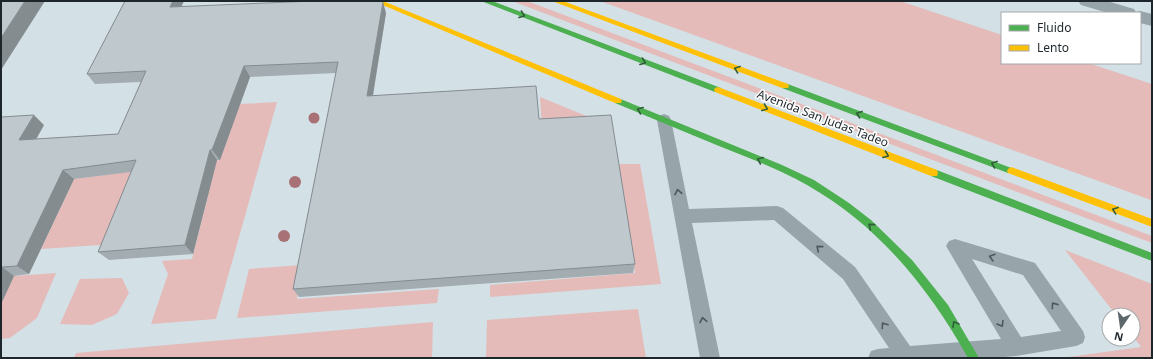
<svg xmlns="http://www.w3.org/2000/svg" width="1153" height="359" viewBox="0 0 1153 359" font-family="'Noto Sans',sans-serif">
<rect width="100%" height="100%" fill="#d3e0e6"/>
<path fill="#e4bbb9" d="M 512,1 L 527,1 L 1152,236 L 1152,243 Z
M 600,1 L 900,1 L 1002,35 L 1002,63 L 1088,63 L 1152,84 L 1151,200 Z
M 540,97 L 606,124 L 542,128 Z
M 277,102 L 216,319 L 151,324 L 168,274 L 162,261 L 192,259 L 208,196 L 115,244 L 41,249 L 74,179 L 219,160 L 240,104 Z
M 618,164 L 640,164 L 661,284 L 490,297 L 490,285 L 635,273 Z
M 1065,250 L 1152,284 L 1152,358 L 1061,358 L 1141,347 L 1133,336 L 1133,315 L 1116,315 Z
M 302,265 L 297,299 L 439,289 L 437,303 L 237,318 L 249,269 Z
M 56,273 L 37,318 L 10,338 L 1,339 L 1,302 L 14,276 Z
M 122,278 L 129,293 L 117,314 L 92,325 L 60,324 L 80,279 Z
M 638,309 L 646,358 L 486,358 L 487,320 Z
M 433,322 L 432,358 L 74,358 L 76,353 Z"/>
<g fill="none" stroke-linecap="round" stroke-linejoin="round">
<path fill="#97a4aa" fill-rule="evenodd" d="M 664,114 L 669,116 L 671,120 L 689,209 L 777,206 L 783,208 L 855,267 L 910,346 L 1001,339 L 946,246 L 949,241 L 955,239 L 1035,263 L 1083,331 L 1085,337 L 1083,343 L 1076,346 L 1016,356 L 993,358 L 868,358 L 871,351 L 878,349 L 889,348 L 843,279 L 774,220 L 692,223 L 720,358 L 700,358 L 657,120 L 659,116 ZM 972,259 L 1023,275 L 1061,331 L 1021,337 Z"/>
<path fill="#97a4aa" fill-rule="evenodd" d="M 1078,1 L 1107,1 L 1134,9 L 1136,12 L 1140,11 L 1152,14 L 1152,26 L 1140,23 L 1140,13 L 1108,13 L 1081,5 Z"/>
<path fill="#4caf50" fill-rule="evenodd" d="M 481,1 L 492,1 L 721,88 L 722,90 L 721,92 L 715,92 Z
M 785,83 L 1014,169 L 1015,171 L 1014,173 L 1008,173 L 782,88 L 781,86 L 782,84 Z
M 618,98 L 782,165 L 814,180 L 849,203 L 871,220 L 912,260 L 948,305 L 979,358 L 968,358 C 929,288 878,225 807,185 C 779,169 749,158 719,146 C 684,132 650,117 615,103 L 614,101 L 615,99 Z
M 934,169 L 1152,253 L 1152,261 L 931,176 L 930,173 L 931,170 Z"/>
<path fill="#ffc107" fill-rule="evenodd" d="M 373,1 L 383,1 L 621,99 L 622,101 L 621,103 L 615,103 Z
M 552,1 L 563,1 L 788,84 L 789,86 L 788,88 L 782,88 Z
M 718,87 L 937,170 L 938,173 L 937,176 L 931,176 L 715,92 L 714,90 L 715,88 Z
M 1011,167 L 1152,219 L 1152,227 L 1008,173 L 1007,171 L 1008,169 Z"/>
</g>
<g fill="#a87176">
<circle cx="314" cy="118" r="5.5"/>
<circle cx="295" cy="182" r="6"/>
<circle cx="284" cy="236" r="6"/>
</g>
<path fill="#a3acb0" d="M 125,1 L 184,1 L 181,7 L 386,13 L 373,96 L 539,119 L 635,264 L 633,273 L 299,297 L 293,289 L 336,73 L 250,77 L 220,160 L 217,160 L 193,254 L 109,260 L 98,252 L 131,172 L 74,179 L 29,274 L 14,276 L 2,302 L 1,302 L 1,117 L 44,125 L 36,139 L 118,134 L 141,82 L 95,84 L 87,74 Z"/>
<path fill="#858c90" d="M 25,1 L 45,1 L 1,70 L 1,38 Z
M 173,1 L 184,1 L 176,18 L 170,7 Z
M 383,2 L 386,13 L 371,106 L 367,96 Z
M 244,66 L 250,77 L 220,160 L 212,150 Z
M 34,115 L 44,125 L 30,150 L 19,140 Z
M 210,150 L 217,160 L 193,254 L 185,245 Z
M 63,170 L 74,179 L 29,274 L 17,266 Z
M 2,267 L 14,276 L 2,302 L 1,301 L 1,269 Z"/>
<path fill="#bec8cd" stroke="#858c90" d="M 1,1 L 25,1 L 1,38 Z
M 125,1 L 173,1 L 170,7 L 314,1 L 380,1 L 383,2 L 367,96 L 536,86 L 539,119 L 611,115 L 635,264 L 293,289 L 338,62 L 244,66 L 212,150 L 210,150 L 185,245 L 98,252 L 136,160 L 63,170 L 17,266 L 2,267 L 1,269 L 1,117 L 34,115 L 19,140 L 118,134 L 146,71 L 87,74 Z"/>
<defs><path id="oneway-chevron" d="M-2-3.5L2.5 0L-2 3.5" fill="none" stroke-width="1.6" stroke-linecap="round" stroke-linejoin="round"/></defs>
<g stroke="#305d3a">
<use href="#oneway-chevron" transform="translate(522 15) rotate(21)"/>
<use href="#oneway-chevron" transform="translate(643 62) rotate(21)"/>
<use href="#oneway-chevron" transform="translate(737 69) rotate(-160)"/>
<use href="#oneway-chevron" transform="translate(765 108) rotate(21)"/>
<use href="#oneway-chevron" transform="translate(640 110) rotate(-158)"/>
<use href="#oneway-chevron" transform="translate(859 114) rotate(-160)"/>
<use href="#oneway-chevron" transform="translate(886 155) rotate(21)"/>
<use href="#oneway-chevron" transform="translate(760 160) rotate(-157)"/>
<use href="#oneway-chevron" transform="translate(994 164) rotate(-160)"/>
<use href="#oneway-chevron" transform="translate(1115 210) rotate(-160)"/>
<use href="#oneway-chevron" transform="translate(871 226) rotate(-140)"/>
<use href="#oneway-chevron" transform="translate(955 324) rotate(-120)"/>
</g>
<g stroke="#4e585e">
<use href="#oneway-chevron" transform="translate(678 192) rotate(-101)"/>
<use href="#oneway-chevron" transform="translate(819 248) rotate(-140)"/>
<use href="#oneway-chevron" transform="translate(992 257) rotate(-163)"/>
<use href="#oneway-chevron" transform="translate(1054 305) rotate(-125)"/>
<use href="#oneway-chevron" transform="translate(703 320) rotate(-101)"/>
<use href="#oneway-chevron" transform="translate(1001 324) rotate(59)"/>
<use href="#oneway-chevron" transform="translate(884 325) rotate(-124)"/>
</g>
<g text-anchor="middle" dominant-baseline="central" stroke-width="3" stroke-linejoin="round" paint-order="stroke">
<g font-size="12" fill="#1d262b" stroke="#fff">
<text transform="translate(823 118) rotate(21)">Avenida San Judas Tadeo</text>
</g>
</g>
<rect width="1153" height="359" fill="none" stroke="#1d262b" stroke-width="4"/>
<rect x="1001" y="12" width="140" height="52" fill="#ffffff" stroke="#a5a8aa"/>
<rect x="1009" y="25" width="20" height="6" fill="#4caf50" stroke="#a5a8aa"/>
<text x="1037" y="32" font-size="12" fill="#1d262b">Fluido</text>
<rect x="1009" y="45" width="20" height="6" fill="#ffc107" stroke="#a5a8aa"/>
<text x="1037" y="52" font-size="12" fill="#1d262b">Lento</text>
<g transform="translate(1121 327) rotate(193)"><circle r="19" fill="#ffffff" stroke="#a5a8aa"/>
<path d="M0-3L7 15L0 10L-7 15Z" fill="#5d676c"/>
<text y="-6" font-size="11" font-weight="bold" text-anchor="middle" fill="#1d262b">N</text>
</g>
</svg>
